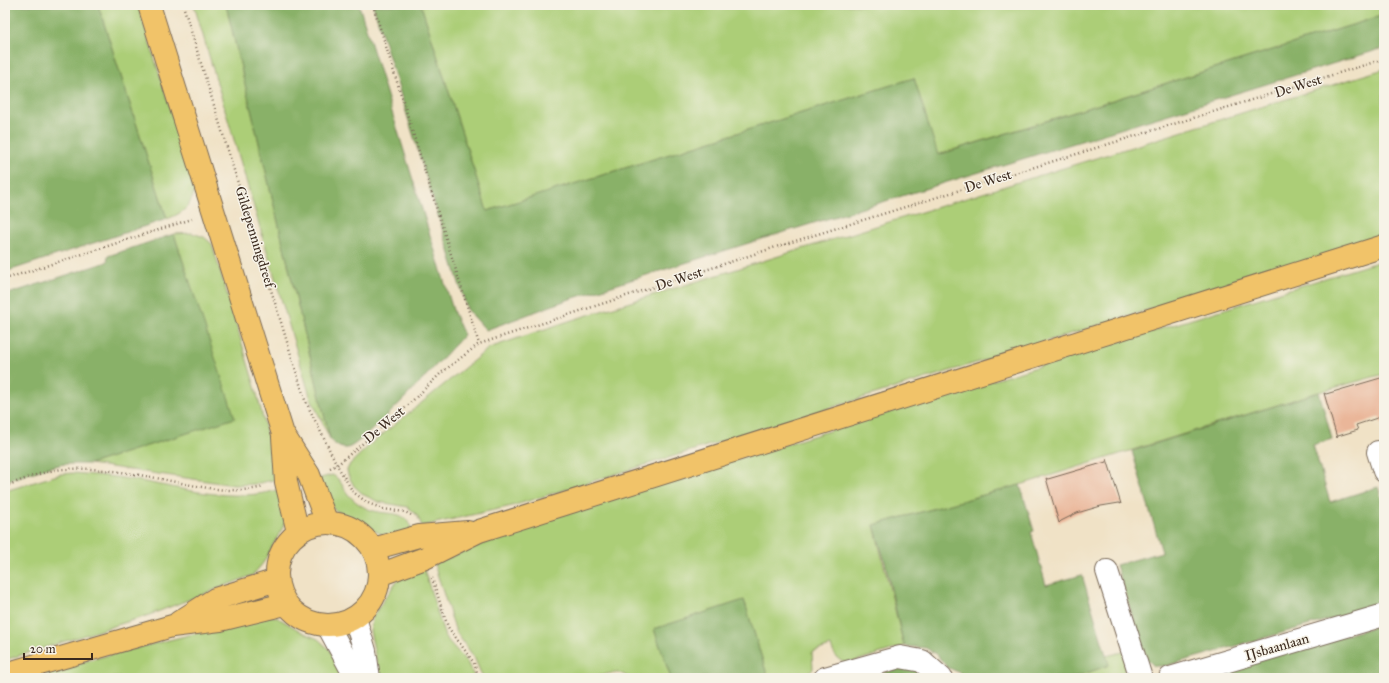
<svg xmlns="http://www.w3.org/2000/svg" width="1389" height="683" viewBox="0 0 1389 683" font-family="'IM FELL Great Primer',serif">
<rect width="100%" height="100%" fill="#f7f3e8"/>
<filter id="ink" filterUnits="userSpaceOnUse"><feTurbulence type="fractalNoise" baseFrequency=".025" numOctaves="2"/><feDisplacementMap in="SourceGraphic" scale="8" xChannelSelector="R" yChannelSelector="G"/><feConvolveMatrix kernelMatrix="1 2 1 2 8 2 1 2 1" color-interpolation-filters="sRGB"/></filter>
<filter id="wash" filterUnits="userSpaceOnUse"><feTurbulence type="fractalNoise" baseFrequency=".012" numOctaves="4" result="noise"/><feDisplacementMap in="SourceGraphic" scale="16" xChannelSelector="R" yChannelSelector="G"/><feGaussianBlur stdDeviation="0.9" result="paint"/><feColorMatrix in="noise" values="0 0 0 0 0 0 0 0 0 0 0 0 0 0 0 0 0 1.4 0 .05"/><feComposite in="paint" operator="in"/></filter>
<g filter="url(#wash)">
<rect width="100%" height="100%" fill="#f0e2c6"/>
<path fill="#acce77" stroke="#747c4a" d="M 98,5 L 138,5 L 195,189 C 190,207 185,212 167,219 Z
M 194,5 L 226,5 L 330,439 L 310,396 Z
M 421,5 L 1384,5 L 1384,15 L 937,155 L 914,78 L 487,211 Z
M 1384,69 L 1384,237 L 512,506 L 422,526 L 417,515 L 408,507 L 379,502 L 364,495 L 354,486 L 348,475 L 347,470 L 350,464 L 372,443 L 489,348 L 572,320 Z
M 192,233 L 204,237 L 212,244 L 256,390 L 278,479 L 255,484 L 234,485 L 90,464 L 234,418 L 174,234 Z
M 1384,260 L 1384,374 L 1319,392 L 1020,485 L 874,525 L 904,646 L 849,663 C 839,663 834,655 831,646 L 812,652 L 813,669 C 803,682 783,678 768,678 L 744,600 L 654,629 L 671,678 L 629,678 C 616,667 603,677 588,678 C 555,681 517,678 483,678 L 474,657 L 456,632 L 434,564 L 518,529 L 686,475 Z
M 73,473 C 93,475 114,476 134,480 C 182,488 232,504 281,489 L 285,520 L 283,527 L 263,563 L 253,575 L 149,615 L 5,660 L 5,491 L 61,474 Z
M 332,475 C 340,478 342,486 347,493 C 352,499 359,505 366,508 C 386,518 404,506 412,530 L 389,535 L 381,534 L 333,509 L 317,479 Z
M 423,566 L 445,637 L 467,662 L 475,678 L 380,678 L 370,631 L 373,616 L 396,582 L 405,574 Z
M 269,615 L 278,618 L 302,632 L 318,639 L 330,650 L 342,678 L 31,678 L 89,660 Z
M 1123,652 C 1126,662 1127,669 1120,678 L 1073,678 L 1109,665 L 1106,656 Z"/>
<path fill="#89b168" stroke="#626e43" d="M 5,5 L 98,5 L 167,219 L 5,272 Z
M 226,5 L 359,5 L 454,313 L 464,335 C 447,353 364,445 347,448 C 340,449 334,444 330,439 Z
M 373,5 L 421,5 L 487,211 L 914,78 L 938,155 L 1384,15 L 1384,48 L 765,238 L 567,300 L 486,330 L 467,309 Z
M 174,234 L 235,418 L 90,464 L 64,464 L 50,467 L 5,481 L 5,295 L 107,262 L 108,256 Z
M 1319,392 L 1332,439 L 1313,445 L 1330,502 L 1378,487 L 1384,506 L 1384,604 L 1165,666 L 1154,666 L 1146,658 L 1116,565 L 1162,552 L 1132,451 Z
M 1020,485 L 1034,531 L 1031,532 L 1046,585 L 1082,575 L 1109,665 L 1073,678 L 971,678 L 947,667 L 937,655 L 926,648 L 904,646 L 885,562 L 874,525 Z
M 744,600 L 768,678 L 671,678 L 654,629 Z
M 1384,624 L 1384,678 L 1194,678 Z
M 900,668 L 911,668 L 929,678 L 866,678 Z"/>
<g id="blocks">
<path fill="#eab699" d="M 1384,377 L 1384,422 L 1381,423 L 1380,417 L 1356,425 L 1358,430 L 1338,436 L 1337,438 L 1324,393 L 1326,394 Z
M 1107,459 L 1121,504 L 1119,503 L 1101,506 L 1077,513 L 1061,521 L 1059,523 L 1046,478 L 1048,479 L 1106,462 Z"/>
</g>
</g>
<g filter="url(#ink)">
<use href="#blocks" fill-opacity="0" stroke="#7a6a59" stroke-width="1"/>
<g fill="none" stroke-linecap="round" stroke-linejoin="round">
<defs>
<path id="minor" d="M 1378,452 L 1384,471
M 1107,571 L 1141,678
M 355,618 L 365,651 L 369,678
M 328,626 L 356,678
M 825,678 L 900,657 L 922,661 L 941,678
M 1170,678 L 1384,615"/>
<path id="major" d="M 149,5 L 283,434 L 309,475 L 327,523
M 283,437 L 286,482 L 298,532
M277 574a51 51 0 1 1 102 0a51 51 0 1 1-102 0Z
M 373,549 L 419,536 L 468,532
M 379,575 L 425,558 L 479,531 L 1384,246
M 179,622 L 215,599 L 277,580
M 5,674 L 172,626 L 220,620 L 285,604"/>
</defs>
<use href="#minor" stroke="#7a6a59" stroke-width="24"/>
<use href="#major" stroke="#7a6a59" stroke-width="24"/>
<path stroke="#7a6a59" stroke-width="2.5" stroke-dasharray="1 3" stroke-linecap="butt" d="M 183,5 L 305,400 L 337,465 L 353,492 L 368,503 L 383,509 L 405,512 L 411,515
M 373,5 L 479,344
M 5,279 L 192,219
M 330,468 L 337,465 L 405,408 L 441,373 L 479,344 L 779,246 L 1384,59
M 5,486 C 24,480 46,469 67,469 C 103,467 141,475 176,482 C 206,488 234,494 264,487
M 432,578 L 448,627 L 474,663 L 479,678"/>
<use href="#minor" stroke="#fff" stroke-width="22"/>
<use href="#major" stroke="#f1c369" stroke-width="22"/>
</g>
</g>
<g text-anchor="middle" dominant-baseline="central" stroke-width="3" stroke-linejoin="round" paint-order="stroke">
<g font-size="14" fill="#3b2a1e" stroke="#f7f3e8">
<text transform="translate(1298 86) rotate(-17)">De West</text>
<text transform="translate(988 181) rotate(-17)">De West</text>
<text transform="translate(255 237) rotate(73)">Gildepenningdreef</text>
<text transform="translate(679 279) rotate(-18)">De West</text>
<text transform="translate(384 425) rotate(-40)">De West</text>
<text transform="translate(1277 647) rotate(-16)">IJsbaanlaan</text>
</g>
</g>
<rect width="1389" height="683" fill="none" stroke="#f7f3e8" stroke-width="20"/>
<path d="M24 653v6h68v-6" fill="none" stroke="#3b2a1e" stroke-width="2"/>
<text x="30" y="653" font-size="12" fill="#3b2a1e" stroke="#f7f3e8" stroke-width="3" paint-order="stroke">20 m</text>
</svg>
